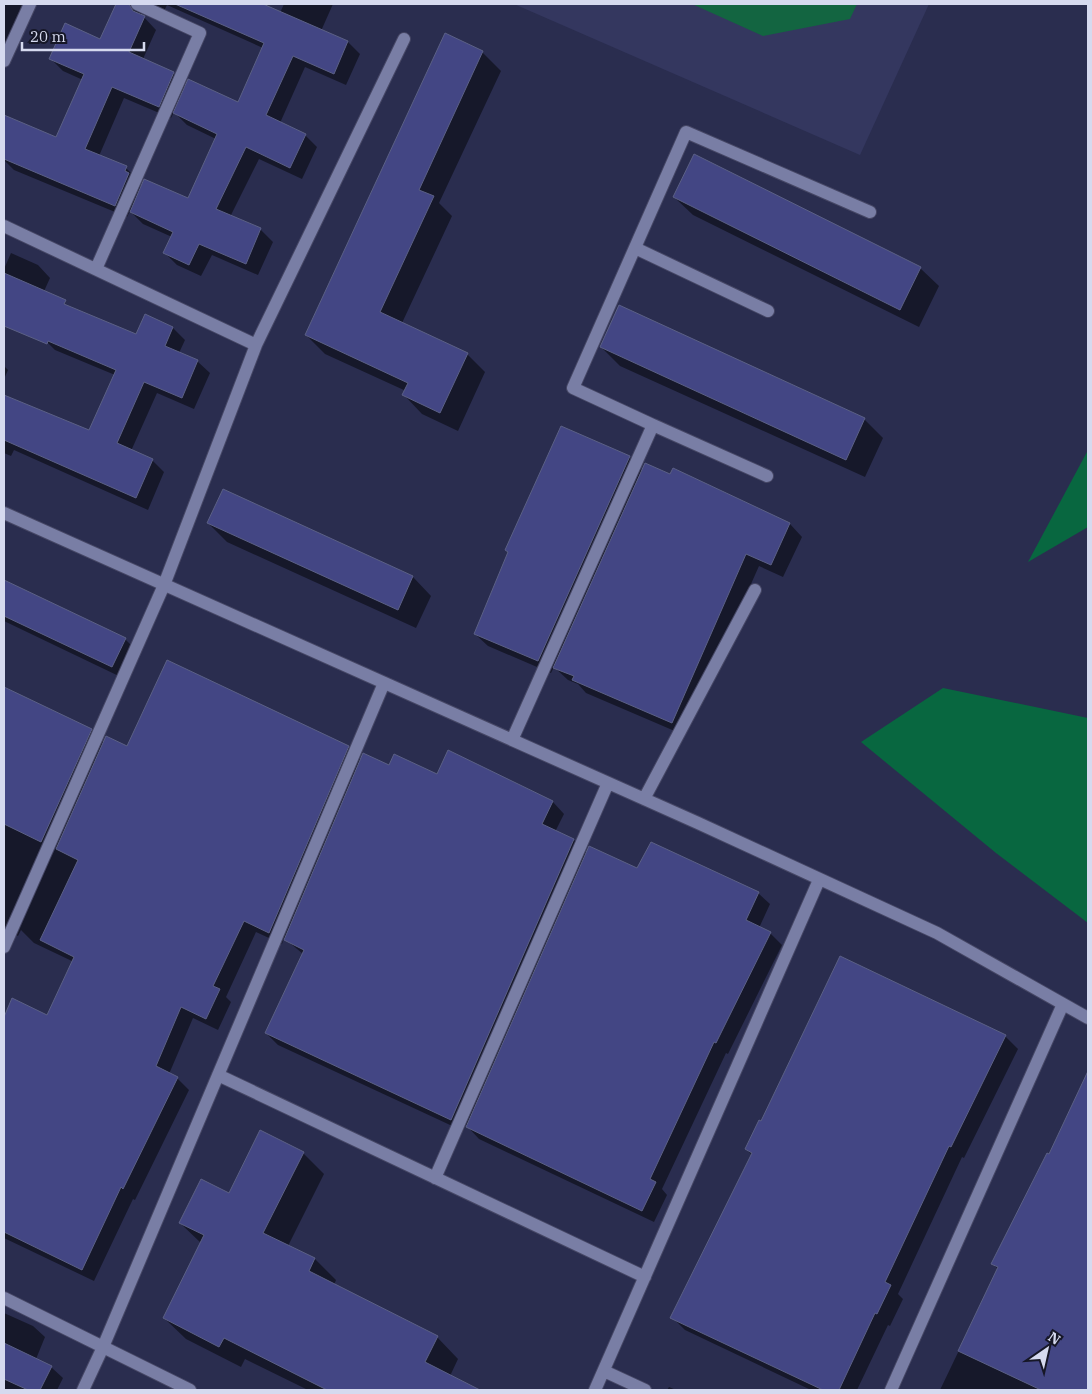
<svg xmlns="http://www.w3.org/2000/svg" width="1092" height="1394" viewBox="0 0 1092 1394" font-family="'IBM Plex Serif',serif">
<rect width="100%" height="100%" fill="#2a2d4f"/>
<path fill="#34375f" d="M 514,4 L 929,4 L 860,155 Z"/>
<path fill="#136541" d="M 692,4 L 857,4 L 850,19 L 763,36 Z"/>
<path fill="#086740" d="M 1088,450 L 1088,527 L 1028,562 Z
M 943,688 L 1088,718 L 1088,923 L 996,853 L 861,742 Z"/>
<path fill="#0007" fill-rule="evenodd" d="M 4,4 L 26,4 L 4,51 Z
M 117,4 L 260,4 L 280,13 L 284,4 L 333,4 L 321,31 L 348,42 L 360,54 L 346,85 L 305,67 L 280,123 L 305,135 L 317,147 L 302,179 L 259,159 L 230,217 L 261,230 L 273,242 L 258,275 L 212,255 L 201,276 L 177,265 L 165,253 L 172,237 L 143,224 L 130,211 L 127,217 L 14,170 L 4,160 L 4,152 L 17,122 L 57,138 L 83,80 L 63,71 L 51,59 L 100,40 ZM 167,5 L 263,48 L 239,104 L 186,87 L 173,73 L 143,59 L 156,30 L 141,14 L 145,9 L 163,13 ZM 124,98 L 171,118 L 174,112 L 187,125 L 216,139 L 189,199 L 142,188 L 137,182 L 138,180 L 126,168 L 99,156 Z
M 446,35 L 482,52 L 501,71 L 439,203 L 452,216 L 402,323 L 467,354 L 485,372 L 458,431 L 422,414 L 404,395 L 406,391 L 325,354 L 306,335 Z
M 674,197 L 920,268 L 939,286 L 919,327 L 693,215 Z
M 11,253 L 38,265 L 50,278 L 31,320 L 4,306 L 4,269 Z
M 173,328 L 185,340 L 179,353 L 197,361 L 210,373 L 194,409 L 157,393 L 131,451 L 152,460 L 164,472 L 148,510 L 14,450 L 11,456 L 4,453 L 4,397 L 89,432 L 115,375 L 55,350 L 43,338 L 137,336 Z
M 601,347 L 864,419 L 883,438 L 865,477 L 620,366 Z
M 4,366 L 8,370 L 4,379 Z
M 629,457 L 643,471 L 671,476 L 674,469 L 790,524 L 802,537 L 783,577 L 759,566 L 684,735 L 586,693 L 578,684 L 568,680 L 554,667 L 551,673 L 488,646 L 475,634 Z
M 223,490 L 413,577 L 431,596 L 416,628 L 227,542 L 208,523 Z
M 4,581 L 125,639 L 138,652 L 125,679 L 4,621 Z
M 4,688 L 91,730 L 104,743 L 128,747 L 348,747 L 361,760 L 438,776 L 449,752 L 553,802 L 564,814 L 555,832 L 574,840 L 587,854 L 638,870 L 758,893 L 770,904 L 759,928 L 770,933 L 782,945 L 728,1054 L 726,1053 L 662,1189 L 667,1195 L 654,1222 L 479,1139 L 466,1125 L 463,1131 L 278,1045 L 266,1033 L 303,954 L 284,938 L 282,944 L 256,932 L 226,997 L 231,1002 L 218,1030 L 193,1018 L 169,1074 L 177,1078 L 189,1090 L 135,1200 L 133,1199 L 94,1281 L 4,1238 L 4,1020 L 13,1000 L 48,1017 L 74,962 L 34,943 L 21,930 L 18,936 L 4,929 Z
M 1005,1036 L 1018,1049 L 964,1158 L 962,1157 L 898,1294 L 903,1299 L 890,1326 L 888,1325 L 857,1390 L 811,1390 L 685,1330 L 672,1317 L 752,1155 L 746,1149 Z
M 1088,1074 L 1088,1390 L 940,1390 L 998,1269 L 993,1264 L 1050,1156 Z
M 303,1153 L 324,1174 L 288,1246 L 315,1259 L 336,1280 L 334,1285 L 437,1337 L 458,1359 L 450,1376 L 477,1390 L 308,1390 L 245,1359 L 241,1367 L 186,1339 L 164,1318 L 202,1244 L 180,1223 Z
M 4,1313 L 33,1326 L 45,1337 L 36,1359 L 51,1367 L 63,1378 L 57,1390 L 4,1390 Z
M 669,1387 L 676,1390 L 667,1390 Z"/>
<path fill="#434684" stroke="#5b6085" d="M 116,4 L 129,4 L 133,11 L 145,16 L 129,52 L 174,72 L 159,107 L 112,87 L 85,149 L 127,166 L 125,171 L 129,173 L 115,206 L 4,159 L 4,115 L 56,137 L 84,74 L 49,59 L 65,23 L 100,39 Z
M 175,4 L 263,4 L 348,41 L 334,74 L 293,56 L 266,115 L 306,134 L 290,168 L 246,147 L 216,209 L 261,228 L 246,264 L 199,244 L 189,265 L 163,253 L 173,232 L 130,212 L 144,179 L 188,198 L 217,134 L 173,113 L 188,79 L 238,102 L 264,43 Z
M 445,33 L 483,51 L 419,190 L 434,196 L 380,312 L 468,353 L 440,413 L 402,395 L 408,383 L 305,335 Z
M 694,154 L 921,267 L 900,310 L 673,197 Z
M 4,273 L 66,300 L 64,304 L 136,334 L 145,314 L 173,327 L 165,346 L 198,360 L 182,398 L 144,382 L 117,443 L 153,459 L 136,498 L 4,440 L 4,395 L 89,430 L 116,370 L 48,341 L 47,344 L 4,326 Z
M 619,305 L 865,418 L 846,460 L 600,347 Z
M 561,426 L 630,456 L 538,661 L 474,634 L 508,552 L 505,550 Z
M 645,463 L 670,474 L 673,468 L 790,523 L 771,565 L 746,554 L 672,723 L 572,680 L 574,676 L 553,668 Z
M 223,489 L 413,576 L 398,610 L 207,523 Z
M 4,580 L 126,638 L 112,667 L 4,616 Z
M 167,660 L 349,746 L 269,933 L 244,921 L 213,986 L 220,989 L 206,1019 L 181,1007 L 156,1066 L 178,1077 L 123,1189 L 121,1187 L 82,1270 L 4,1232 L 4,1017 L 12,998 L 47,1015 L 74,957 L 40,940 L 78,860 L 56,849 L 106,736 L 127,746 Z
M 4,687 L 92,729 L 41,842 L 4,824 Z
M 448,750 L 553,801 L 542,824 L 574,839 L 451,1120 L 265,1033 L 304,950 L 284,940 L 363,753 L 389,765 L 394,754 L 437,774 Z
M 651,842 L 759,892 L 746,920 L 771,932 L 716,1043 L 714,1042 L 650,1179 L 656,1182 L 642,1211 L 466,1127 L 589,846 L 637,868 Z
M 840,956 L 1006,1035 L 951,1147 L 949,1146 L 885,1282 L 891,1285 L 877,1314 L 875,1313 L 839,1390 L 823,1390 L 670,1318 L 752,1153 L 745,1149 L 759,1120 L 761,1121 Z
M 1088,1071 L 1088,1390 L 1041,1390 L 958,1351 L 998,1267 L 991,1264 L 1047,1153 L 1049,1154 Z
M 260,1130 L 304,1152 L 263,1233 L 315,1258 L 309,1271 L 438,1336 L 425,1362 L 480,1390 L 327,1390 L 224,1338 L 219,1347 L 163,1318 L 204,1235 L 179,1223 L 201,1179 L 229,1193 Z
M 4,1343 L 52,1366 L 40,1390 L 28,1390 L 4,1379 Z"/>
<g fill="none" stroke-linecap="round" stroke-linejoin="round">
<defs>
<path id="minor" d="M 4,61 L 30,4
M 4,226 L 256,345
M 635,248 L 768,311
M 96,269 L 200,33 L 137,4
M 653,425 L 767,476
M 4,513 L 698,823 L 937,933 L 1088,1018
M 512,740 L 653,425 L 573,388 L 686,132 L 870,212
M 644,799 L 755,590
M 4,947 L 164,585 L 256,345 L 404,39
M 218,1075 L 645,1277
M 435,1178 L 608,783
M 4,1298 L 190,1390
M 604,1371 L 645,1390
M 83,1390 L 103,1347 L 384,683
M 595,1390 L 819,880
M 891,1390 L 1063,1004"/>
</defs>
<use href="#minor" stroke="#464765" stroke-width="14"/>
<use href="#minor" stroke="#797ea5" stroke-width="12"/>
</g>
<rect width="1092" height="1394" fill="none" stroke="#d6daef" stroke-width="10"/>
<g transform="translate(1047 1349) rotate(34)" stroke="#161727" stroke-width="4" paint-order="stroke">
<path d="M0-4L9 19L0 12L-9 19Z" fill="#d6daef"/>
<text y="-8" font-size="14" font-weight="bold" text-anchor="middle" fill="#d6daef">N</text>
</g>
<path d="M22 42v8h122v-8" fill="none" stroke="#d6daef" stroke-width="2.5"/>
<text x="30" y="42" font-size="15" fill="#d6daef" stroke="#161727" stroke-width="4" paint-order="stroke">20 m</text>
</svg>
